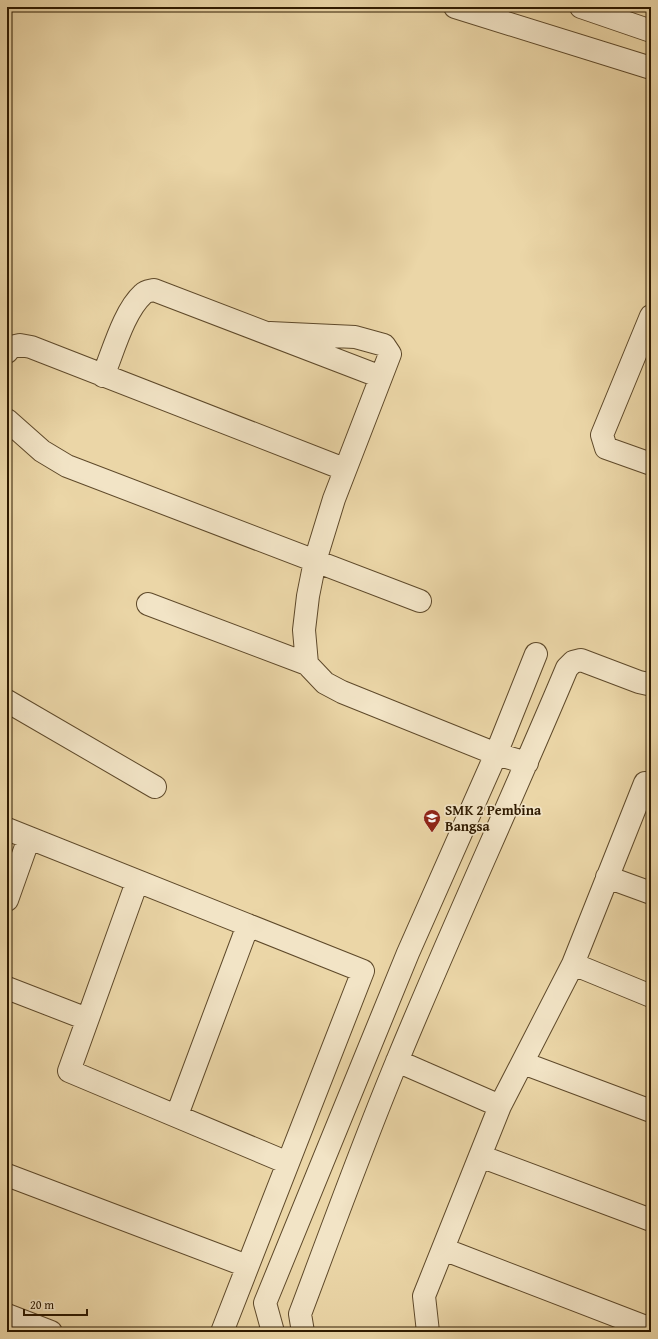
<svg xmlns="http://www.w3.org/2000/svg" width="658" height="1339" viewBox="0 0 658 1339" font-family="'Gentium Book Plus',serif">
<rect width="100%" height="100%" fill="#ebd6a7"/>
<filter id="stains"><feTurbulence type="fractalNoise" baseFrequency=".005" numOctaves="4"/><feColorMatrix values="0 0 0 0 .2 0 0 0 0 .09 0 0 0 0 .02 0 0 0 .5 -.17"/></filter>
<radialGradient id="worn" r=".72"><stop offset=".6" stop-color="#630" stop-opacity="0"/><stop offset="1" stop-color="#630" stop-opacity=".3"/></radialGradient>
<g fill="none" stroke-linecap="round" stroke-linejoin="round">
<defs>
<path id="minor" d="M 455,7 L 651,68
M 581,7 L 651,31
M 651,316 L 602,435 L 606,448 L 651,464
M 270,333 L 355,337 L 384,345 L 390,354 L 334,499 L 315,561 L 308,596 L 304,630 L 307,664 L 325,683 L 342,692 L 496,754 L 527,763
M 7,352 L 11,347 L 20,345 L 31,347 L 344,469
M 103,376 C 113,352 124,311 143,294 C 146,291 150,291 154,290 L 381,377
M 7,420 L 42,451 L 67,466 L 420,601
M 148,604 L 307,664
M 7,701 L 155,787
M 7,829 L 363,971 L 222,1332
M 607,877 L 651,893
M 137,882 L 69,1071 L 288,1163
M 7,900 L 29,838
M 573,964 L 651,996
M 7,988 L 87,1019
M 397,1061 L 500,1106 L 573,964 L 645,783 L 651,785
M 523,1063 L 651,1111
M 177,1115 L 248,925
M 480,1156 L 651,1220
M 7,1175 L 247,1266
M 443,1249 L 651,1329
M 7,1315 L 51,1332
M 273,1332 L 265,1303 L 408,953 L 496,754 L 536,654
M 303,1332 L 300,1314 C 332,1229 363,1143 398,1059 C 452,928 512,799 567,668 L 573,662 L 581,660 L 639,682 L 648,684 L 651,682
M 428,1332 L 424,1296 L 500,1106"/>
</defs>
<use href="#minor" stroke="#5e492a" stroke-width="24"/>
<use href="#minor" stroke="#f2e4c6" stroke-width="22"/>
</g>
<defs>
<symbol id="school-pin" viewBox="-11 -11 22 30"><path d="M0 17L-7.5 6A9.5 9.5 0 1 1 7.5 6Z" fill="#8f2418" stroke="#f2e4c6"/><path d="M0-5L7-2L0 1L-7-2ZM-4 1L0 2.5L4 1V4Q0 6-4 4Z" fill="#fff"/></symbol>
</defs>
<g fill-rule="evenodd">
<use href="#school-pin" x="422" y="808" width="20" height="27"/>
</g>
<g text-anchor="middle" dominant-baseline="central" stroke-width="3.5" stroke-linejoin="round" paint-order="stroke">
<g font-size="14" font-weight="bold" fill="#2f1a00" stroke="#f2e4c6" text-anchor="start">
<text x="445" y="810">SMK 2 Pembina<tspan x="445" dy="16">Bangsa</tspan></text>
</g>
</g>
<rect width="658" height="1339" fill="none" stroke="#ebd6a7" stroke-width="24"/>
<rect x="8" y="8" width="642" height="1323" fill="none" stroke="#2f1a00" stroke-width="2"/>
<rect x="12" y="12" width="634" height="1315" fill="none" stroke="#2f1a00"/>
<path d="M24 1309v6h63v-6" fill="none" stroke="#2f1a00" stroke-width="2"/>
<text x="30" y="1309" font-size="12" fill="#2f1a00" stroke="#f2e4c6" stroke-width="3" paint-order="stroke">20 m</text>
<rect width="100%" height="100%" filter="url(#stains)"/>
<rect width="100%" height="100%" fill="url(#worn)"/>
</svg>
